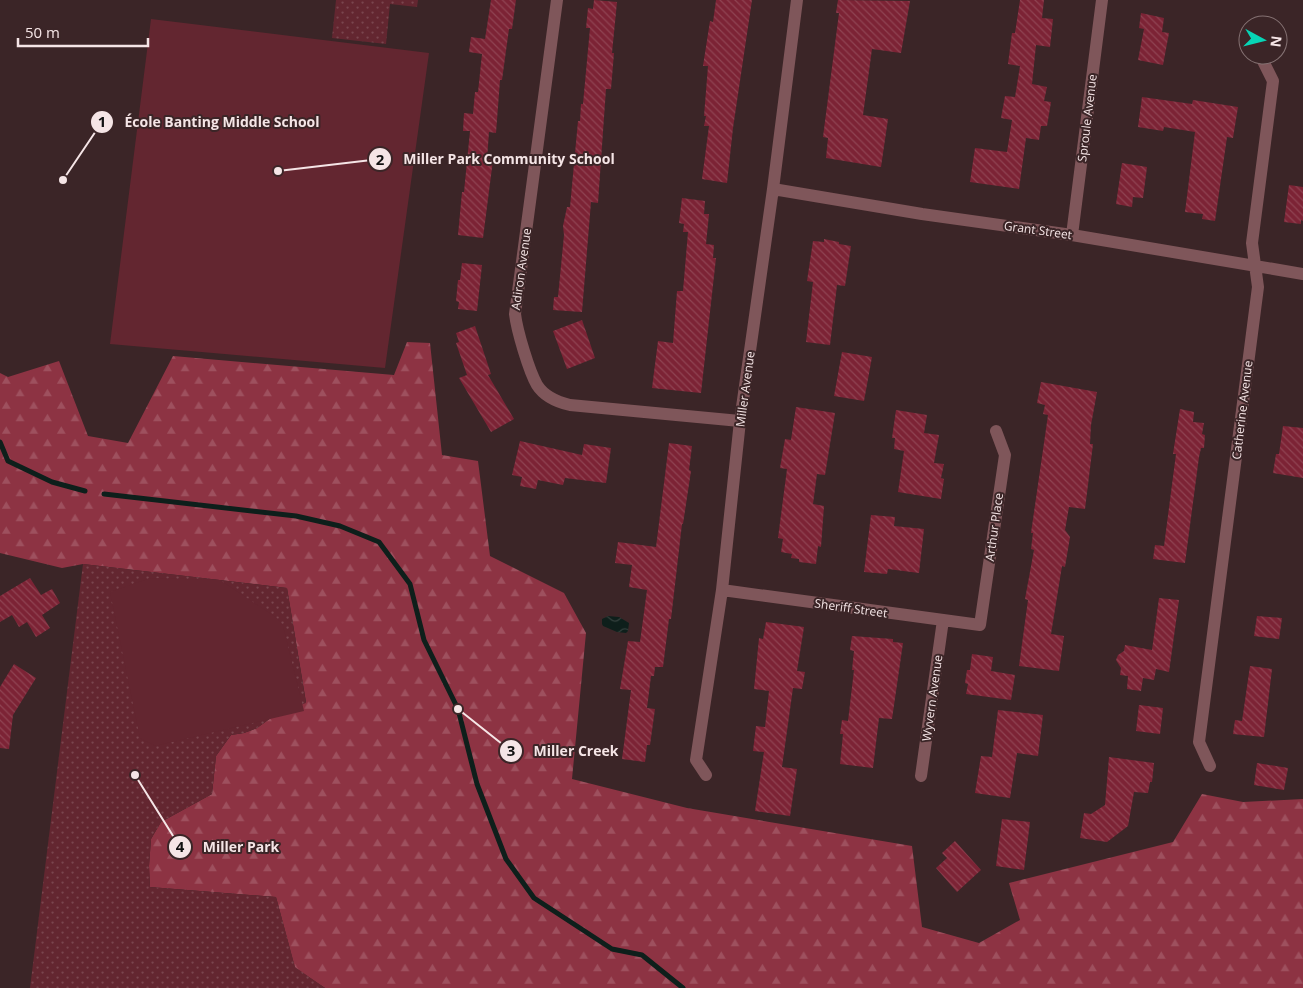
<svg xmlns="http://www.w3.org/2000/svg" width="1303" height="988" viewBox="0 0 1303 988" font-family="'Open Sans',sans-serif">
<defs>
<pattern id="forest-firs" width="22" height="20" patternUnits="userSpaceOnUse" patternTransform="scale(1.25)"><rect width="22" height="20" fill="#8d3343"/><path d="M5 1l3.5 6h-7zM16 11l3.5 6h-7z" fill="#9e505e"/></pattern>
<pattern id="park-dots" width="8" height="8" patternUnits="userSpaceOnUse" patternTransform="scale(1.25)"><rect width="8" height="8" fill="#632630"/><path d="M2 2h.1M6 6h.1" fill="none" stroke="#7a454e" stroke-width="1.8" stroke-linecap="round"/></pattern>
<pattern id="water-waves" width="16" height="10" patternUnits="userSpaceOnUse" patternTransform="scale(1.25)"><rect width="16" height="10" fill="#0e1f1b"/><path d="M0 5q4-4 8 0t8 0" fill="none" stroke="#323f3c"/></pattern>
<pattern id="building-back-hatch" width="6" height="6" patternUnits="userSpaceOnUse" patternTransform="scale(1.25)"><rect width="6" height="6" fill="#7c2335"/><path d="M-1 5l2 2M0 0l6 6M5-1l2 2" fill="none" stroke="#8f4352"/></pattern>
</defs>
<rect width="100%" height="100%" fill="#3b2527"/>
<path fill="url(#forest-firs)" d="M 407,342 L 430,343 L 442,455 L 478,461 L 490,556 L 564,593 L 586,633 L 572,779 L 687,808 L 912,846 L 922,927 L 979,943 L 1020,920 L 1009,883 L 1173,842 L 1202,794 L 1243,802 L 1303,799 L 1303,988 L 325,988 L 295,968 L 276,897 L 150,887 L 149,866 L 151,839 L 161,822 L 212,794 L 216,756 L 231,735 L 244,733 L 257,728 L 275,715 L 306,702 L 287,588 L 83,564 L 62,568 L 0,553 L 0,373 L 8,377 L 59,361 L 88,436 L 128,443 L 173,356 L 394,375 Z"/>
<path fill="url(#park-dots)" d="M 336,0 L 418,0 L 417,7 L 390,4 L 386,44 L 332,38 Z
M 83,564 L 287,588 L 306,703 L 275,715 L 257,728 L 244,733 L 231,735 L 216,756 L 212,794 L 161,822 L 151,839 L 149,866 L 150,887 L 276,897 L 295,967 L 325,988 L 30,988 Z"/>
<path fill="#632630" d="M 151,19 L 429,53 L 385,368 L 110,344 Z
M 150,578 L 220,580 L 277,618 L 283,626 L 304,711 L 155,746 L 140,738 L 110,592 Z"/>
<path fill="url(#water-waves)" d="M 608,616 L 619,617 L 629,623 L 628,631 L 626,633 L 617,632 L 603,626 L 602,624 L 602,619 Z"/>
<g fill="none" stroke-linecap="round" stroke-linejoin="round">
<path stroke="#0e1f1b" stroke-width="5" d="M 0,442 L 8,461 L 52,482 L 85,491
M 104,494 L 296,516 L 340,526 L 379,542 L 410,584 L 424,640 L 458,709 L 477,784 L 506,859 L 534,898 L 612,949 L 642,955 L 683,988"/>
</g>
<path fill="url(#building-back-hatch)" d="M 491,0 L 516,0 L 512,29 L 509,29 L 502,80 L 500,80 L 496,133 L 489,132 L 487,159 L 493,160 L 483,238 L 458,235 L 462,192 L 464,192 L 470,131 L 463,131 L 464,113 L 473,114 L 475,92 L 478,92 L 482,54 L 469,52 L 471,37 L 485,39 Z
M 594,0 L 617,2 L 612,53 L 614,53 L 611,89 L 606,89 L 598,203 L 591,202 L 582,312 L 553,310 L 554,297 L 558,297 L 564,235 L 563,226 L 567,207 L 570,207 L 578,121 L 580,121 L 581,104 L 583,104 L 590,28 L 586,28 L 588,8 L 593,9 Z
M 716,0 L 752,0 L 733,128 L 727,183 L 702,179 L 709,126 L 704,126 L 706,116 L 704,116 L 708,66 L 703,66 L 710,21 L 713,22 Z
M 838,0 L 910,1 L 901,53 L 872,49 L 863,115 L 888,119 L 881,167 L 826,158 L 828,138 L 823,137 L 839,13 L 836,13 Z
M 1020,0 L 1044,0 L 1042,18 L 1053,19 L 1050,47 L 1036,45 L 1032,84 L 1047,87 L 1044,101 L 1051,102 L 1047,126 L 1041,126 L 1039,140 L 1026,138 L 1019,189 L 970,182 L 975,148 L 1007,152 L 1012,120 L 1001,118 L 1005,96 L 1015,97 L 1020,66 L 1008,64 L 1012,33 L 1015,33 Z
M 1141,13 L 1164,18 L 1162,32 L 1169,33 L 1163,65 L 1138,60 L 1144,29 L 1139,28 Z
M 1142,97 L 1192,104 L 1193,100 L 1238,107 L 1233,138 L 1227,137 L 1215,221 L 1202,219 L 1203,214 L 1185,212 L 1195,132 L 1164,127 L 1163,131 L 1138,127 Z
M 1122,163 L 1147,167 L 1143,198 L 1133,197 L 1132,207 L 1116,204 Z
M 1289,185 L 1303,187 L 1303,221 L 1301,220 L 1301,224 L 1284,222 Z
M 682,198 L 705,201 L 704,214 L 709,214 L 706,244 L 714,245 L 713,258 L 716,258 L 701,393 L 652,388 L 658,341 L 673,343 L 677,291 L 683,291 L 688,232 L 683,232 L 684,224 L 679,223 Z
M 824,239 L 839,242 L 839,244 L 851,246 L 845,286 L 837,285 L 830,345 L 806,342 L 813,282 L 807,281 L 813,241 L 824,242 Z
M 462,263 L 482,265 L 477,311 L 458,309 L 459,302 L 456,301 L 458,280 L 460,280 Z
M 582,320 L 595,358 L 567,369 L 553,331 Z
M 475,326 L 491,374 L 488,375 L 514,419 L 491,432 L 459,378 L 467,375 L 456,343 L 459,342 L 456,333 Z
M 842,352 L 872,357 L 864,401 L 834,396 Z
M 1041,382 L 1097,392 L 1091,425 L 1090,444 L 1093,444 L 1085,509 L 1069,507 L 1065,530 L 1070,537 L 1065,567 L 1062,566 L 1051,634 L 1064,636 L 1059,671 L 1019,666 L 1028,600 L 1025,599 L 1034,550 L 1031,549 L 1033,533 L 1031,533 L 1048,415 L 1043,414 L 1045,405 L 1037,403 Z
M 796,407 L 835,413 L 825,475 L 817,474 L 813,504 L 824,506 L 821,547 L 818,546 L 816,564 L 799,562 L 799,559 L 791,558 L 792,554 L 781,552 L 783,539 L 778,538 L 787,469 L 780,468 L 785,439 L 791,440 Z
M 1180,409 L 1194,412 L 1193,422 L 1204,423 L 1202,434 L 1205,435 L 1204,448 L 1201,448 L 1199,457 L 1185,563 L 1153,559 L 1155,545 L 1164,546 L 1176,454 L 1173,454 Z
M 896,410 L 927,415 L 924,433 L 939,435 L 934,463 L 944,464 L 941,478 L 944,479 L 941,499 L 898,492 L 904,451 L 894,449 L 895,438 L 892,438 Z
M 1283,426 L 1303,428 L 1303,478 L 1273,473 L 1276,454 L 1279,454 Z
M 520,441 L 582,455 L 584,444 L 611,448 L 606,483 L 565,478 L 563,485 L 538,480 L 536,489 L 520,486 L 522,477 L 512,475 Z
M 669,443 L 692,446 L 689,470 L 691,471 L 683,524 L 682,524 L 671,619 L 669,619 L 663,667 L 655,667 L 654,676 L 651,676 L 647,708 L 655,709 L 650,745 L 647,745 L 645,762 L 622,759 L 631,690 L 620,689 L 628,641 L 640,642 L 647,590 L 629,587 L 632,565 L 615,563 L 618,542 L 656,547 Z
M 871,515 L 895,517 L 894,526 L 924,529 L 919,573 L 888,569 L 887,574 L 864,572 Z
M 30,578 L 41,595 L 52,589 L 60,603 L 42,615 L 50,628 L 36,637 L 27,622 L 19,627 L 12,615 L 0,622 L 0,596 Z
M 1159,598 L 1179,600 L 1169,672 L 1156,669 L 1154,680 L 1143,678 L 1141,691 L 1127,689 L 1128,676 L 1120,675 L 1121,668 L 1116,660 L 1118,655 L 1124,651 L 1125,645 L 1152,650 Z
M 1257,616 L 1282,618 L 1279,639 L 1254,636 Z
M 766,622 L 804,627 L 797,671 L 805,672 L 802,689 L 793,688 L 782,767 L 797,769 L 790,816 L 755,811 L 764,752 L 753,751 L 756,726 L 765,727 L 769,691 L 754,689 L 759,638 L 763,639 Z
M 852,636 L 893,639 L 893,642 L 903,643 L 892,719 L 879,718 L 873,768 L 840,764 L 843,734 L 840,734 L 842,720 L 848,721 L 854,670 L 852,670 L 854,651 L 850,650 Z
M 972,654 L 993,657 L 991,671 L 1015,675 L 1011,700 L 966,694 L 968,684 L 965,683 L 967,670 L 970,670 Z
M 14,664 L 36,678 L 13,715 L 9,749 L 0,748 L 0,687 Z
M 1250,666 L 1272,669 L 1264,737 L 1233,734 L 1235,720 L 1242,721 Z
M 1139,705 L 1163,708 L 1160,734 L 1136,731 Z
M 998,710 L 1043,715 L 1038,756 L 1017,753 L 1010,798 L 975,793 L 981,756 L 992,757 Z
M 1109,757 L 1154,763 L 1152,782 L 1150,782 L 1148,793 L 1134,792 L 1128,826 L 1107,842 L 1080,838 L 1084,813 L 1091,814 L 1105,805 Z
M 1257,763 L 1288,768 L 1284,790 L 1254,785 Z
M 1002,819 L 1030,822 L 1024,870 L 996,866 Z
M 955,841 L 981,870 L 957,892 L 936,868 L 947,858 L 942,853 Z"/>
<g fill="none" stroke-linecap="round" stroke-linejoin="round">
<path stroke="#7f565a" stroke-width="12" d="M 557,0 L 515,314 C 517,331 529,371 537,385 C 544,396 557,402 570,405 L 740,421
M 773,189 L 922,214 L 1072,235 L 1303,274
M 1072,235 L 1102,0
M 722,590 L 980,625 L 1005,455 L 996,431
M 1210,766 L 1199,742 L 1258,287 L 1252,243 L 1273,81 L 1260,55
M 706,775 L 696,760 L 722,590 L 740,421 L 773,189 L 797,0
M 921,776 L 943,620"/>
</g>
<g text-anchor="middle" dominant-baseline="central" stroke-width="4" stroke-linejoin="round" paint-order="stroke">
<g font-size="12" fill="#f5e5e6" stroke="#3b2527">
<text transform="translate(1087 118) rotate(-83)">Sproule Avenue</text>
<text transform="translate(1038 230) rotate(8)">Grant Street</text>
<text transform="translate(521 269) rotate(-82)">Adiron Avenue</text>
<text transform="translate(745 389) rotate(-82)">Miller Avenue</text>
<text transform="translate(1242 410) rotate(-83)">Catherine Avenue</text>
<text transform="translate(994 527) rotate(-82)">Arthur Place</text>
<text transform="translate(851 608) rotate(8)">Sheriff Street</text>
<text transform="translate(932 698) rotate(-82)">Wyvern Avenue</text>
</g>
</g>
<path fill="none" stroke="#f5e5e6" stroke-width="2" d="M63 180L102 122M278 171L380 159M458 709L511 751M135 775L180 847"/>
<g fill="#f5e5e6" stroke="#3b2527" stroke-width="2">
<circle cx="63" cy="180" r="5"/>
<circle cx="278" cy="171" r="5"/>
<circle cx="458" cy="709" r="5"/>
<circle cx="135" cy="775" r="5"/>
<circle cx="102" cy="122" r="12"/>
<circle cx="380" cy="159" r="12"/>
<circle cx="511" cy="751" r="12"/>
<circle cx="180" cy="847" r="12"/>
</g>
<g font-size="15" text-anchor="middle" font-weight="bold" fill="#111">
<text x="102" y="127">1</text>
<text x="380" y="165">2</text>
<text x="511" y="756">3</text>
<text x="180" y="852">4</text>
</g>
<g font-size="14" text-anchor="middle" font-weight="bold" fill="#f5e5e6" stroke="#3b2527" stroke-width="4" stroke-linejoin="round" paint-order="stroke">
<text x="222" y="127">École Banting Middle School</text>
<text x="509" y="164">Miller Park Community School</text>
<text x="576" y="756">Miller Creek</text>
<text x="241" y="852">Miller Park</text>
</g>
<g transform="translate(1263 40) rotate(97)"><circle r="24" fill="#3b2527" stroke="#857273"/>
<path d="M0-4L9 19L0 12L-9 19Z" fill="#07d5b6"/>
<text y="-8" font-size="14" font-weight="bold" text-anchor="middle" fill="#f5e5e6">N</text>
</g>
<path d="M18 38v8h130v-8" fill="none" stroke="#f5e5e6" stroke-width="2.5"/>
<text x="25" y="38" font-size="15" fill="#f5e5e6" stroke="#3b2527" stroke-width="4" paint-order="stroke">50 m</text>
</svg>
